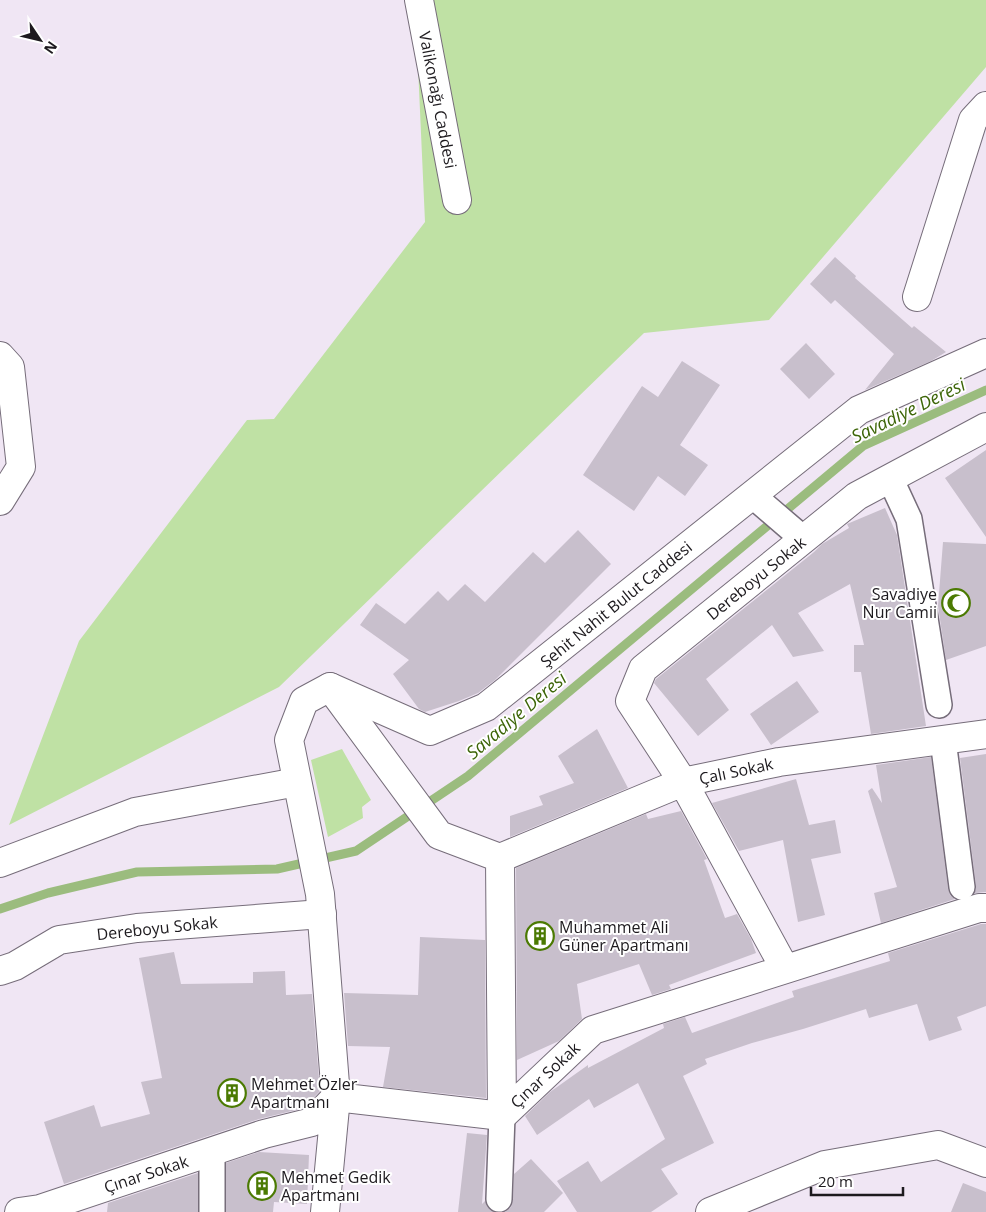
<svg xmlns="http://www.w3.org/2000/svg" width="986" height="1212" viewBox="0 0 986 1212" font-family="'Open Sans',sans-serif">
<rect width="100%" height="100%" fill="#f0e6f4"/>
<path fill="#bfe1a4" d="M 415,0 L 986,0 L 986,67 L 769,320 L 644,333 L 279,687 L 9,825 L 79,641 L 247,420 L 274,419 L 425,222 Z
M 342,749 L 371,800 L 362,807 L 363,818 L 328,837 L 311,760 Z"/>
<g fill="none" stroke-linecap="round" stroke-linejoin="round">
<path stroke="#9bbc7e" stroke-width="9" d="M 0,909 L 48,893 L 137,872 L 277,869 L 356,851 L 468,776 L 863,446 L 986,390"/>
</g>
<path fill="#c8bfcc" d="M 835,257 L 856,276 L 855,278 L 912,328 L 914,326 L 946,352 L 931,361 L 865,390 L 894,354 L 835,300 L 831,304 L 810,284 Z
M 806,343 L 835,374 L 809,399 L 780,369 Z
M 682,361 L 720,385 L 680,445 L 708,465 L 685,496 L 658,476 L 634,511 L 583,475 L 642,386 L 658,397 Z
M 986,450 L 986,537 L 945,478 Z
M 885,508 L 897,535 L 926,726 L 871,734 L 861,672 L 854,672 L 854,645 L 864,645 L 850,584 L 798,613 L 824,651 L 793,657 L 772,625 L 706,679 L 729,710 L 698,736 L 654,683 L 656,679 L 814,552 L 822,544 L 849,528 L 847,524 Z
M 578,530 L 611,564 L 495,680 L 478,693 L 459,701 L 425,712 L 419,709 L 393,674 L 409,660 L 360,625 L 376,603 L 405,624 L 438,591 L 448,601 L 465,584 L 485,602 L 533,552 L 545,563 Z
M 943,542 L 986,544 L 986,646 L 946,660 L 938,606 Z
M 797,681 L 819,712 L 771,745 L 750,714 Z
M 597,729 L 628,788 L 510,837 L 510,816 L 543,805 L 539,796 L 574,783 L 558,756 Z
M 986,754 L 986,892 L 975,893 L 976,885 L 960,758 Z
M 931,757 L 948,889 L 950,895 L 955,899 L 881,923 L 874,893 L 897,887 L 868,791 L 872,788 L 882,803 L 876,765 Z
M 796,779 L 809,825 L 835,820 L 841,853 L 811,859 L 825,915 L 798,922 L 783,840 L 739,851 L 712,803 Z
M 681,811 L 707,859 L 704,860 L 725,918 L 737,914 L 751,939 L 756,953 L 669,985 L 671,989 L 652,995 L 639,964 L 577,984 L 582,1019 L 559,1041 L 517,1060 L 516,868 L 646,814 L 648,819 Z
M 981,924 L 986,924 L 986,1006 L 957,1017 L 962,1030 L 929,1041 L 917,1004 L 869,1018 L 866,1009 L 803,1029 L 752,1043 L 705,1059 L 707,1064 L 683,1076 L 714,1143 L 661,1169 L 678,1194 L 651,1212 L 577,1212 L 557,1181 L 588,1161 L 601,1182 L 665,1139 L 638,1083 L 594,1108 L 589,1099 L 537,1135 L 525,1116 L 550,1092 L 588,1065 L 588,1068 L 664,1028 L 663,1024 L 685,1017 L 692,1033 L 794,997 L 792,991 L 890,961 L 888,953 Z
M 420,937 L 485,940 L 486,1098 L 383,1087 L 390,1047 L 348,1046 L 344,993 L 418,995 Z
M 174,952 L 181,984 L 253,983 L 253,972 L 285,971 L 286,995 L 312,994 L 320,1091 L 304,1108 L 259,1119 L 64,1184 L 44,1122 L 94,1105 L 101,1127 L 150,1114 L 141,1082 L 162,1078 L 139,958 Z
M 467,1133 L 487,1135 L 482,1204 L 485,1201 L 487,1206 L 494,1212 L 458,1212 Z
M 259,1152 L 309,1155 L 307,1204 L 274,1202 L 273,1212 L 226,1212 L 226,1163 Z
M 531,1159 L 563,1193 L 544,1212 L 505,1212 L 511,1207 L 513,1200 L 514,1174 Z
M 198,1173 L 198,1212 L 107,1212 L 108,1203 Z
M 963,1183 L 986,1192 L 986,1212 L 951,1212 Z"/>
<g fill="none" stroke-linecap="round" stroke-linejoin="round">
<defs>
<path id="pedestrian" d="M 890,478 L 909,519 L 939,705
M 752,495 L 794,531 L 802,541
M 943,740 L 962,887
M 212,1152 L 212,1212
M 499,1199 L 502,1116"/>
<path id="minor" d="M 917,297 L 973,120 L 986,106
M 0,356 L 10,367 L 21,467 L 0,501
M 330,687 L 439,835 L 500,858 L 502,1116
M 500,858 L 683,782 L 779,762 L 986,734
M 0,863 L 135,812 L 297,782
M 785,969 L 683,782 L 630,701 L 643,669 L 857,496 L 986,427
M 0,971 L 15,966 L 59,940 L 137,928 L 322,914
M 19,1212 L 40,1209 L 264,1134 L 312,1122 L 336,1097 L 502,1116 L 593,1030 L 979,908 L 986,908
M 325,1212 L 336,1097
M 710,1212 L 825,1165 L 938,1145 L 986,1163"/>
<path id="tertiary" d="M 419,0 L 457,200
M 336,1097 L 320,894 L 289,740 L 304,701 L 330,687 L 430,731 L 486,707 L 859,410 L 986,353"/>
</defs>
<use href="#pedestrian" stroke="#766d7a" stroke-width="28"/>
<use href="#minor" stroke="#766d7a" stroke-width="30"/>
<use href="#tertiary" stroke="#766d7a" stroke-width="30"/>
<use href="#pedestrian" stroke="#fff" stroke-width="25"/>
<use href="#minor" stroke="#fff" stroke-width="28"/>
<use href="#tertiary" stroke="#fff" stroke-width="28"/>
</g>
<defs>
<symbol id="mosque-ring" viewBox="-11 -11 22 22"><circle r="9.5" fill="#fff" stroke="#4b7a02" stroke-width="1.5"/><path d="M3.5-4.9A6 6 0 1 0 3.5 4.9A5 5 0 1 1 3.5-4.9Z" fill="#4b7a02"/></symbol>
<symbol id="building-ring" viewBox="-11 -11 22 22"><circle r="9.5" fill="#fff" stroke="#4b7a02" stroke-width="1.5"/><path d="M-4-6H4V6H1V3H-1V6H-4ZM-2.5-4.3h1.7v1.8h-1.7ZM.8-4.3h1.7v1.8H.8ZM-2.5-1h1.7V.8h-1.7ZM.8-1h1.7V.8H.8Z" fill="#4b7a02"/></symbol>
</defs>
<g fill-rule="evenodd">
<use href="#mosque-ring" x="940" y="587" width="32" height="32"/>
<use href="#building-ring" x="524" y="920" width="32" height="32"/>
<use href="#building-ring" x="216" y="1077" width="32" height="32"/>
<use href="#building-ring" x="246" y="1170" width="32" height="32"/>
</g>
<g text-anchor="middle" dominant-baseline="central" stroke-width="4" stroke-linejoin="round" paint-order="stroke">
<g font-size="16" fill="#1d1a1e" stroke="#fff">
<text transform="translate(438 100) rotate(79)">Valikonağı Caddesi</text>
<text transform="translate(756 578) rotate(-39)">Dereboyu Sokak</text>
<text transform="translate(616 604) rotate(-39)">Şehit Nahit Bulut Caddesi</text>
<text transform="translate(736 771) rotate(-12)">Çalı Sokak</text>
<text transform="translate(157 928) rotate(-6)">Dereboyu Sokak</text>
<text transform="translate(545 1075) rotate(-43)">Çınar Sokak</text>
<text transform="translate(146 1174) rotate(-18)">Çınar Sokak</text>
</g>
<g font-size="16" fill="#1d1a1e" stroke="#fff" text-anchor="start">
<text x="937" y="594" text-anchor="end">Savadiye<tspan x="937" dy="18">Nur Camii</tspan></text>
<text x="559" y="927">Muhammet Ali<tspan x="559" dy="18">Güner Apartmanı</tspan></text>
<text x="251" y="1084">Mehmet Özler<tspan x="251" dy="18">Apartmanı</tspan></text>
<text x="281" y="1177">Mehmet Gedik<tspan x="281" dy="18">Apartmanı</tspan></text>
</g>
<g font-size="18" font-style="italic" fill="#3d6508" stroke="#fff">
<text transform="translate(908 410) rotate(-26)">Savadiye Deresi</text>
<text transform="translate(516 715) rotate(-40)">Savadiye Deresi</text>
</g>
</g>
<g transform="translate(40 40) rotate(125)" stroke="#ffffff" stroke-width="4" paint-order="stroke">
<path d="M0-4L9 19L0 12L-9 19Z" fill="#1d1a1e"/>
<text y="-8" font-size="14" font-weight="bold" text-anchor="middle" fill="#1d1a1e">N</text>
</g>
<path d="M811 1187v8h92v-8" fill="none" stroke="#1d1a1e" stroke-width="2.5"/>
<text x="818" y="1187" font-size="15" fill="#1d1a1e" stroke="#ffffff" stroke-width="4" paint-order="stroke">20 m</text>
</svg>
